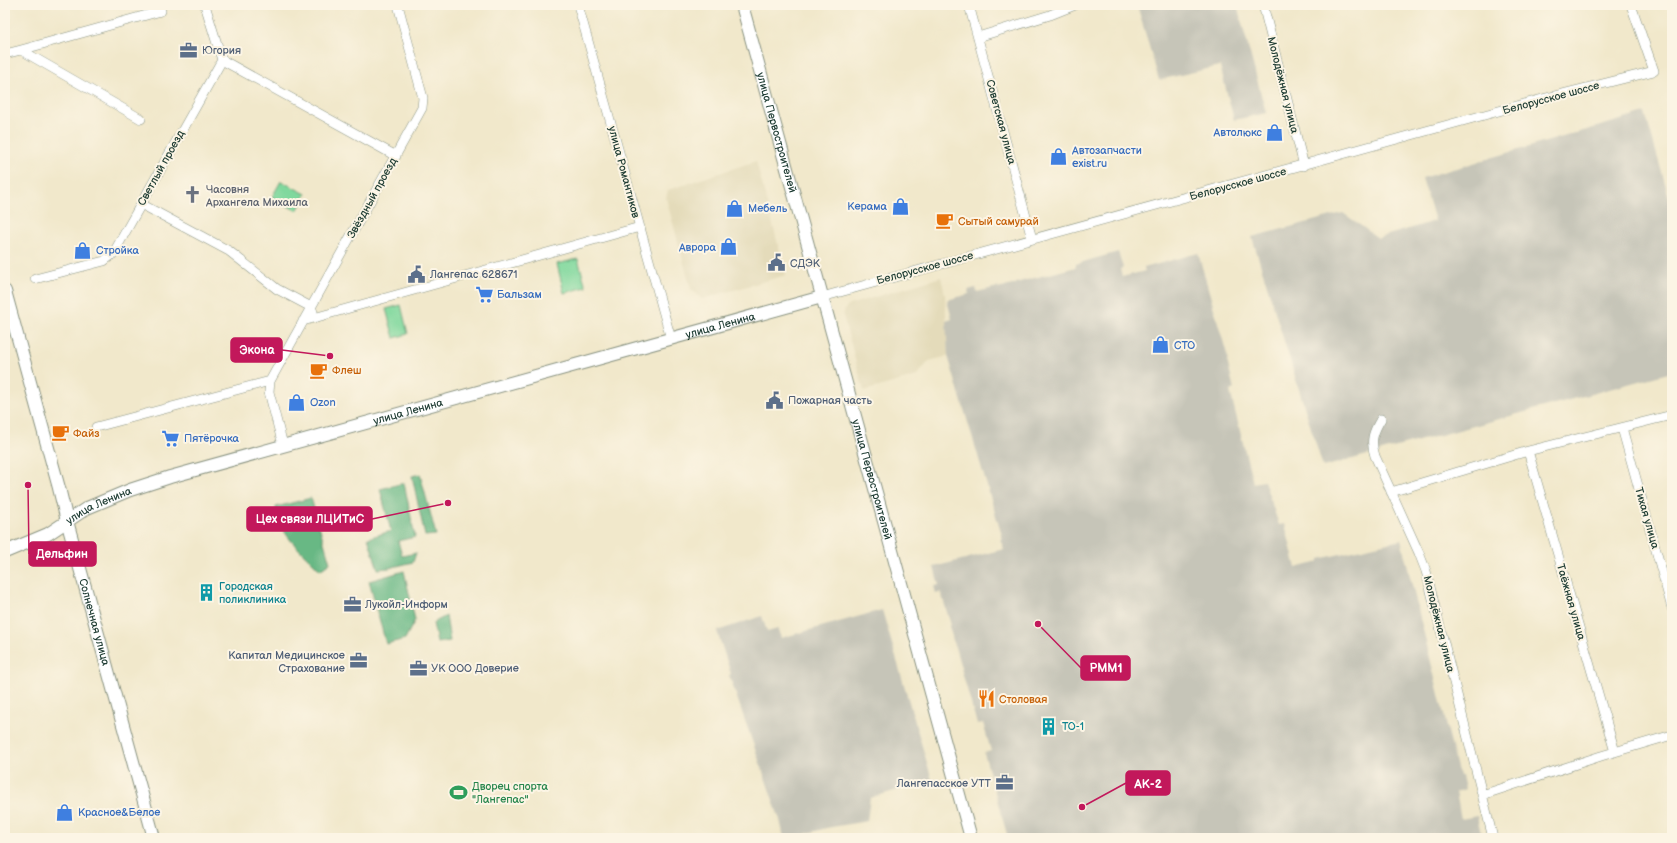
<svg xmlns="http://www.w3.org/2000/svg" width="1677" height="843" viewBox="0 0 1677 843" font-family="'Balsamiq Sans',sans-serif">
<rect width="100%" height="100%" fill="#fcf5e5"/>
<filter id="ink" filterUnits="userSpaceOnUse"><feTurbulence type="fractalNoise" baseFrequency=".025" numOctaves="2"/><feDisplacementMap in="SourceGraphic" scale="8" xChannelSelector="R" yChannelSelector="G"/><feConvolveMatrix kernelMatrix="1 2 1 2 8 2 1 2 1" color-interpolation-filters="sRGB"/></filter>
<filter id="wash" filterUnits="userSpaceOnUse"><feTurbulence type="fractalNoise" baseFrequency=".012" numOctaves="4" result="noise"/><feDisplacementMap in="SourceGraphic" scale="16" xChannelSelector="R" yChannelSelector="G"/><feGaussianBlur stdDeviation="0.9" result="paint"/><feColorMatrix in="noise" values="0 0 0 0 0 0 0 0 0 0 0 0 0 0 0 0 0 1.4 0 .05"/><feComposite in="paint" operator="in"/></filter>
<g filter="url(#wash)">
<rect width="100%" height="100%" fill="#f1e8cb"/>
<path fill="#e4dbba" d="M 756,161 L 786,275 L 702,299 L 691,289 L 666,198 L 668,190 Z
M 941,277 L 945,295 L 948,356 L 929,361 L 917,376 L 864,391 L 843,316 L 845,309 L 849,305 Z"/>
<path fill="#c6c5b8" d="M 1137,5 L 1237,5 L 1266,113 L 1234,120 L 1220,66 L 1159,80 Z
M 1645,113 L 1672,208 L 1672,372 L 1323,467 L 1252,237 L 1343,213 L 1378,238 L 1435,221 L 1422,178 Z
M 1118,252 L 1123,268 L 1120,269 L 1122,277 L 1145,271 L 1144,268 L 1198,253 L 1228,358 L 1227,361 L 1234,389 L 1230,391 L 1253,483 L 1264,481 L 1279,525 L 1285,524 L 1296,568 L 1319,562 L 1319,559 L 1401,540 L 1459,776 L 1462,776 L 1465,789 L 1456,792 L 1461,819 L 1477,816 L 1482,838 L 1008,838 L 984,753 L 991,751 L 983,723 L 977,724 L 949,626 L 951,625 L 943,599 L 941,592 L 936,594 L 934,586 L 939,585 L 934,567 L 1004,549 L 1001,540 L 1003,539 L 948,356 L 946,321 L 952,319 L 947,300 L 969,294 L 968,290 L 976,288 L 977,292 L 998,287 L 998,289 L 1016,284 L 1016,283 L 1076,267 L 1076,264 Z
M 882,610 L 932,780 L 870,798 L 867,821 L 826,828 L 792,838 L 784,838 L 780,820 L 729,675 L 731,674 L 717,631 L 762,616 L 767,632 L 778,629 L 781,638 Z"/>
<path fill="#80d89d" stroke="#508a68" d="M 281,181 L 306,194 L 297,211 L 272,197 Z
M 578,259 L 586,287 L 564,293 L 557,264 Z
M 401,305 L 408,334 L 394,338 L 386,309 Z"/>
<path fill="#68b884" stroke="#447a5c" d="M 420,474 L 436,535 L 425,536 L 412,476 Z
M 404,483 L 415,537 L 398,541 L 402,556 L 416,553 L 413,562 L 389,568 L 378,569 L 368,538 L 391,531 L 380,489 Z
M 311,498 L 330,563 L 320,570 C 304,553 276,532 276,507 Z
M 404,571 L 415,620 L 405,639 L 386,644 L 369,581 Z
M 446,616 L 450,641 L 437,643 L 433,623 Z"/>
</g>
<g filter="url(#ink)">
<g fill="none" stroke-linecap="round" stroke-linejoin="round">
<defs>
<path id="minor" d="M 578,5 L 671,339
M 969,5 L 1032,239
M 1263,5 L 1304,166
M 978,37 L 1050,15 L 1075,5
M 21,50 L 161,11
M 5,54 L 21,50 L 141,119
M 222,60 L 396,156
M 141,204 L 229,251 L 277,289 L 311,307 L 313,312
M 35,279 L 104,261 L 113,254 L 222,60 L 205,5
M 822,297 L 1546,98 L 1654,71 L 1631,5
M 303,321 L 640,227
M 1381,419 C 1373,432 1370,441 1375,456 L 1419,553 L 1426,571 L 1493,838
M 96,427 L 270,381
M 1622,428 L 1672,608
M 283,445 L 269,392 L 270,381 L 422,108 L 423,98 L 398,5
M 1528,451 L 1615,752
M 1391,492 L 1528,451 L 1672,415
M 1482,795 L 1601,756 L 1672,735"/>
<g id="tertiary">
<path id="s1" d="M 742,5 L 971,838"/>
<path id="s2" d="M 5,291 L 59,488 L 67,521 L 154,838"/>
<path id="s3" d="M 5,552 L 48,534 L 87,508 L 130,490 L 170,477 L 822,297"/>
</g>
</defs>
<use href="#minor" stroke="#889280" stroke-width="10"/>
<use href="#tertiary" stroke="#889280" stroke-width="14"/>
<use href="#minor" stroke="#fff" stroke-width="9"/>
<use href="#tertiary" stroke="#fff" stroke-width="12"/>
</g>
</g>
<defs>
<symbol id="office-bare" viewBox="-9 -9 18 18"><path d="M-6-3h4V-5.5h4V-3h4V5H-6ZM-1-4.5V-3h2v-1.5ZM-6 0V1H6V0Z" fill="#5c6f8a" stroke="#fcf5e5" stroke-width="2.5" paint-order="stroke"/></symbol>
<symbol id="shop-bare" viewBox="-9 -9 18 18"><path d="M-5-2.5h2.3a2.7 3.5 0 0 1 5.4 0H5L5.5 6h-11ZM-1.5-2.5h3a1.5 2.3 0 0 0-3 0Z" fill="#3f7fe0" stroke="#fcf5e5" stroke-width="2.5" paint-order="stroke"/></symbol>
<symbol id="church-bare" viewBox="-9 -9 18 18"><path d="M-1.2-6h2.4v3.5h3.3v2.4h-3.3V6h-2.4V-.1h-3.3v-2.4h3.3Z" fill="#6b7280" stroke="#fcf5e5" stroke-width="2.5" paint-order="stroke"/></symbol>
<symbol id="cafe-bare" viewBox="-9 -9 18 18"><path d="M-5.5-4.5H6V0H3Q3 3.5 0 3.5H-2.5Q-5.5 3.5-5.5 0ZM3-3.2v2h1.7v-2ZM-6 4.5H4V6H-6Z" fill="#e8710a" stroke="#fcf5e5" stroke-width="2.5" paint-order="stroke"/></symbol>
<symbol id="civic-bare" viewBox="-9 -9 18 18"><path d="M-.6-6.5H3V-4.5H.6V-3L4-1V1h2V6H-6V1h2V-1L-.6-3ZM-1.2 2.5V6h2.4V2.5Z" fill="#5c6f8a" stroke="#fcf5e5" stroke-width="2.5" paint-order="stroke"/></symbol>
<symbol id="supermarket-bare" viewBox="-9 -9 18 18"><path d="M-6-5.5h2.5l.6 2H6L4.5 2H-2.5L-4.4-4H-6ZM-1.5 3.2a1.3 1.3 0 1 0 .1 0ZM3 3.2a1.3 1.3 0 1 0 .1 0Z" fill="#3f7fe0" stroke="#fcf5e5" stroke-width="2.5" paint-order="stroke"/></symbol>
<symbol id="building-bare" viewBox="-9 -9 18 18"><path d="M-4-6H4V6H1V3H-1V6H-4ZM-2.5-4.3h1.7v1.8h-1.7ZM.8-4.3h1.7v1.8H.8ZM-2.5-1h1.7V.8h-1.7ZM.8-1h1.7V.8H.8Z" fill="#0f9aa8" stroke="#fcf5e5" stroke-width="2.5" paint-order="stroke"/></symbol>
<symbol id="restaurant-bare" viewBox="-9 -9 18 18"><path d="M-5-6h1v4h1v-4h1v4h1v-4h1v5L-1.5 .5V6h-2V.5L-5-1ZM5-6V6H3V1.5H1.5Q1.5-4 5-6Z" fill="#e8710a" stroke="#fcf5e5" stroke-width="2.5" paint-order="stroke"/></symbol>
<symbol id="stadium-bare" viewBox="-9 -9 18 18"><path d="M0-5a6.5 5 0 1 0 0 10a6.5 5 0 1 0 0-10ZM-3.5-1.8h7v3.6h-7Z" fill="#2e9e5b" stroke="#fcf5e5" stroke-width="2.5" paint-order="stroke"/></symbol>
</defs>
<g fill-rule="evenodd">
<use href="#office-bare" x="176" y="38" width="25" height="25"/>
<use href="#shop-bare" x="1262" y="120" width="25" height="25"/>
<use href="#shop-bare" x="1046" y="144" width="25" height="25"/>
<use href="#church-bare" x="180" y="182" width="25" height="25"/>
<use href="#shop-bare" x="888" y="194" width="25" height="25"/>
<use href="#shop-bare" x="722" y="196" width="25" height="25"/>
<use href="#cafe-bare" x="932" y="208" width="25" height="25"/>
<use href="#shop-bare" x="716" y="234" width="25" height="25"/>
<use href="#shop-bare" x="70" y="238" width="25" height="25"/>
<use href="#civic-bare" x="764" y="250" width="25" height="25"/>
<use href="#civic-bare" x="404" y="262" width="25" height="25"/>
<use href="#supermarket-bare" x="472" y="282" width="25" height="25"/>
<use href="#shop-bare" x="1148" y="332" width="25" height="25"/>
<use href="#cafe-bare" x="306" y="358" width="25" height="25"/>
<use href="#civic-bare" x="762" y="388" width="25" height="25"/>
<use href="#shop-bare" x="284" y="390" width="25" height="25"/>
<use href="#cafe-bare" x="48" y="420" width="25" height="25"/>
<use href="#supermarket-bare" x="158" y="426" width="25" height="25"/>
<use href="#building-bare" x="194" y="580" width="25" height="25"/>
<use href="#office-bare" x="340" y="592" width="25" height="25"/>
<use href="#office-bare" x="346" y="648" width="25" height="25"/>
<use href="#office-bare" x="406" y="656" width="25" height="25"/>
<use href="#restaurant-bare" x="974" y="686" width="25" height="25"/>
<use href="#building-bare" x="1036" y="714" width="25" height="25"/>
<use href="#office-bare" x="992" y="770" width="25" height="25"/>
<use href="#stadium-bare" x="446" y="780" width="25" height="25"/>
<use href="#shop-bare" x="52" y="800" width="25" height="25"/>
</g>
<g text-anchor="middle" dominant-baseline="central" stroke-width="4" stroke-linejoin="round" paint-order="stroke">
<g font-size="11" fill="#4e5e75" stroke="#fcf5e5" text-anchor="start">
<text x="202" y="50">Югория</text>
<text x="790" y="263">СДЭК</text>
<text x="430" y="274">Лангепас 628671</text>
<text x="788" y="400">Пожарная часть</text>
<text x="365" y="604">Лукойл-Информ</text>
<text x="345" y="655" text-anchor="end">Капитал Медицинское<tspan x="345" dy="13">Страхование</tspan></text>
<text x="431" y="668">УК ООО Доверие</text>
<text x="991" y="783" text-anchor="end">Лангепасское УТТ</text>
</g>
<g font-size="11" fill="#1f3d34" stroke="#fcf5e5">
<text transform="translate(1283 85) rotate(76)">Молодёжная улица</text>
<text transform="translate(1551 98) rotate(-15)">Белорусское шоссе</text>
<text transform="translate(1001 122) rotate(75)">Советская улица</text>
<text stroke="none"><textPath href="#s1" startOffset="132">улица Первостроителей</textPath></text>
<text transform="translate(161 168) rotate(-61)">Светлый проезд</text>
<text transform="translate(624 172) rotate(75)">улица Романтиков</text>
<text transform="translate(1238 184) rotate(-15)">Белорусское шоссе</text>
<text transform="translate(372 198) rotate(-61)">Звёздный проезд</text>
<text transform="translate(925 268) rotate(-15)">Белорусское шоссе</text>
<text stroke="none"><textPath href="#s3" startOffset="753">улица Ленина</textPath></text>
<text stroke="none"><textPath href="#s3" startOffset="429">улица Ленина</textPath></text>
<text stroke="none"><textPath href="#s1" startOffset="492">улица Первостроителей</textPath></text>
<text stroke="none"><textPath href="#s3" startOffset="105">улица Ленина</textPath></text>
<text transform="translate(1647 518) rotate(74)">Тихая улица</text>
<text transform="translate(1571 602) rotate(74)">Таёжная улица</text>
<text stroke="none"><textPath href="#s2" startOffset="343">Солнечная улица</textPath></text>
<text transform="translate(1439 624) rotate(76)">Молодёжная улица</text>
</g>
<g font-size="11" fill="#366cbe" stroke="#fcf5e5" text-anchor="start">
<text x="1262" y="132" text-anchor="end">Автолюкс</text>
<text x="1072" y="150">Автозапчасти<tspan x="1072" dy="13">exist.ru</tspan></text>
<text x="887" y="206" text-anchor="end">Керама</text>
<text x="748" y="208">Мебель</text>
<text x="716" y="247" text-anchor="end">Аврора</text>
<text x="96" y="250">Стройка</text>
<text x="497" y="294">Бальзам</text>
<text x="1174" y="345">СТО</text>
<text x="310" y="402">Ozon</text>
<text x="184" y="438">Пятёрочка</text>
<text x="78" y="812">Красное&amp;Белое</text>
</g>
<g font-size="11" fill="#5b616d" stroke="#fcf5e5" text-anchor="start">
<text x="206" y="189">Часовня<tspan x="206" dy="13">Архангела Михаила</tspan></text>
</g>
<g font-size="11" fill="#c56008" stroke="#fcf5e5" text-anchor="start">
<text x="958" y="221">Сытый самурай</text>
<text x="332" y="370">Флеш</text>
<text x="73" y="433">Файз</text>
<text x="999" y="699">Столовая</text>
</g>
<g font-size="11" fill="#0d838f" stroke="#fcf5e5" text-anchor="start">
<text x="219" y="586">Городская<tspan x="219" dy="13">поликлиника</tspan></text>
<text x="1062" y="726">ТО-1</text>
</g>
<g font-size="11" fill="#27864d" stroke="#fcf5e5" text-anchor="start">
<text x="472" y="786">Дворец спорта<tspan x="472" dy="13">"Лангепас"</tspan></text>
</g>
</g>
<path fill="none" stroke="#c2185b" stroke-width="1.5" d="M330 356L282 350M448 503L372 519M28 485L29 554M1038 624L1081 668M1082 807L1126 783"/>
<g fill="#c2185b" stroke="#fcf5e5" stroke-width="1.5">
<circle cx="330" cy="356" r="4"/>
<circle cx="448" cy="503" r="4"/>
<circle cx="28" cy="485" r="4"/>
<circle cx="1038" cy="624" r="4"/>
<circle cx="1082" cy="807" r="4"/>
</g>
<g fill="#c2185b" stroke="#c2185b" stroke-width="1.5">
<rect x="231" y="338" width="51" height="24" rx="4"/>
<rect x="247" y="507" width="125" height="24" rx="4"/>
<rect x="29" y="542" width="67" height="24" rx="4"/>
<rect x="1081" y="656" width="49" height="24" rx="4"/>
<rect x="1126" y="771" width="44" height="24" rx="4"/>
</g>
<g font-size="12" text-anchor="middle" font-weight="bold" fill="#fff">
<text x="257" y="354">Экона</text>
<text x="310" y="523">Цех связи ЛЦИТиС</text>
<text x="62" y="558">Дельфин</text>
<text x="1106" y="672">РММ1</text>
<text x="1148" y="788">АК-2</text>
</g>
<rect width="1677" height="843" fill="none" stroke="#fcf5e5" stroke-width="20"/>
</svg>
